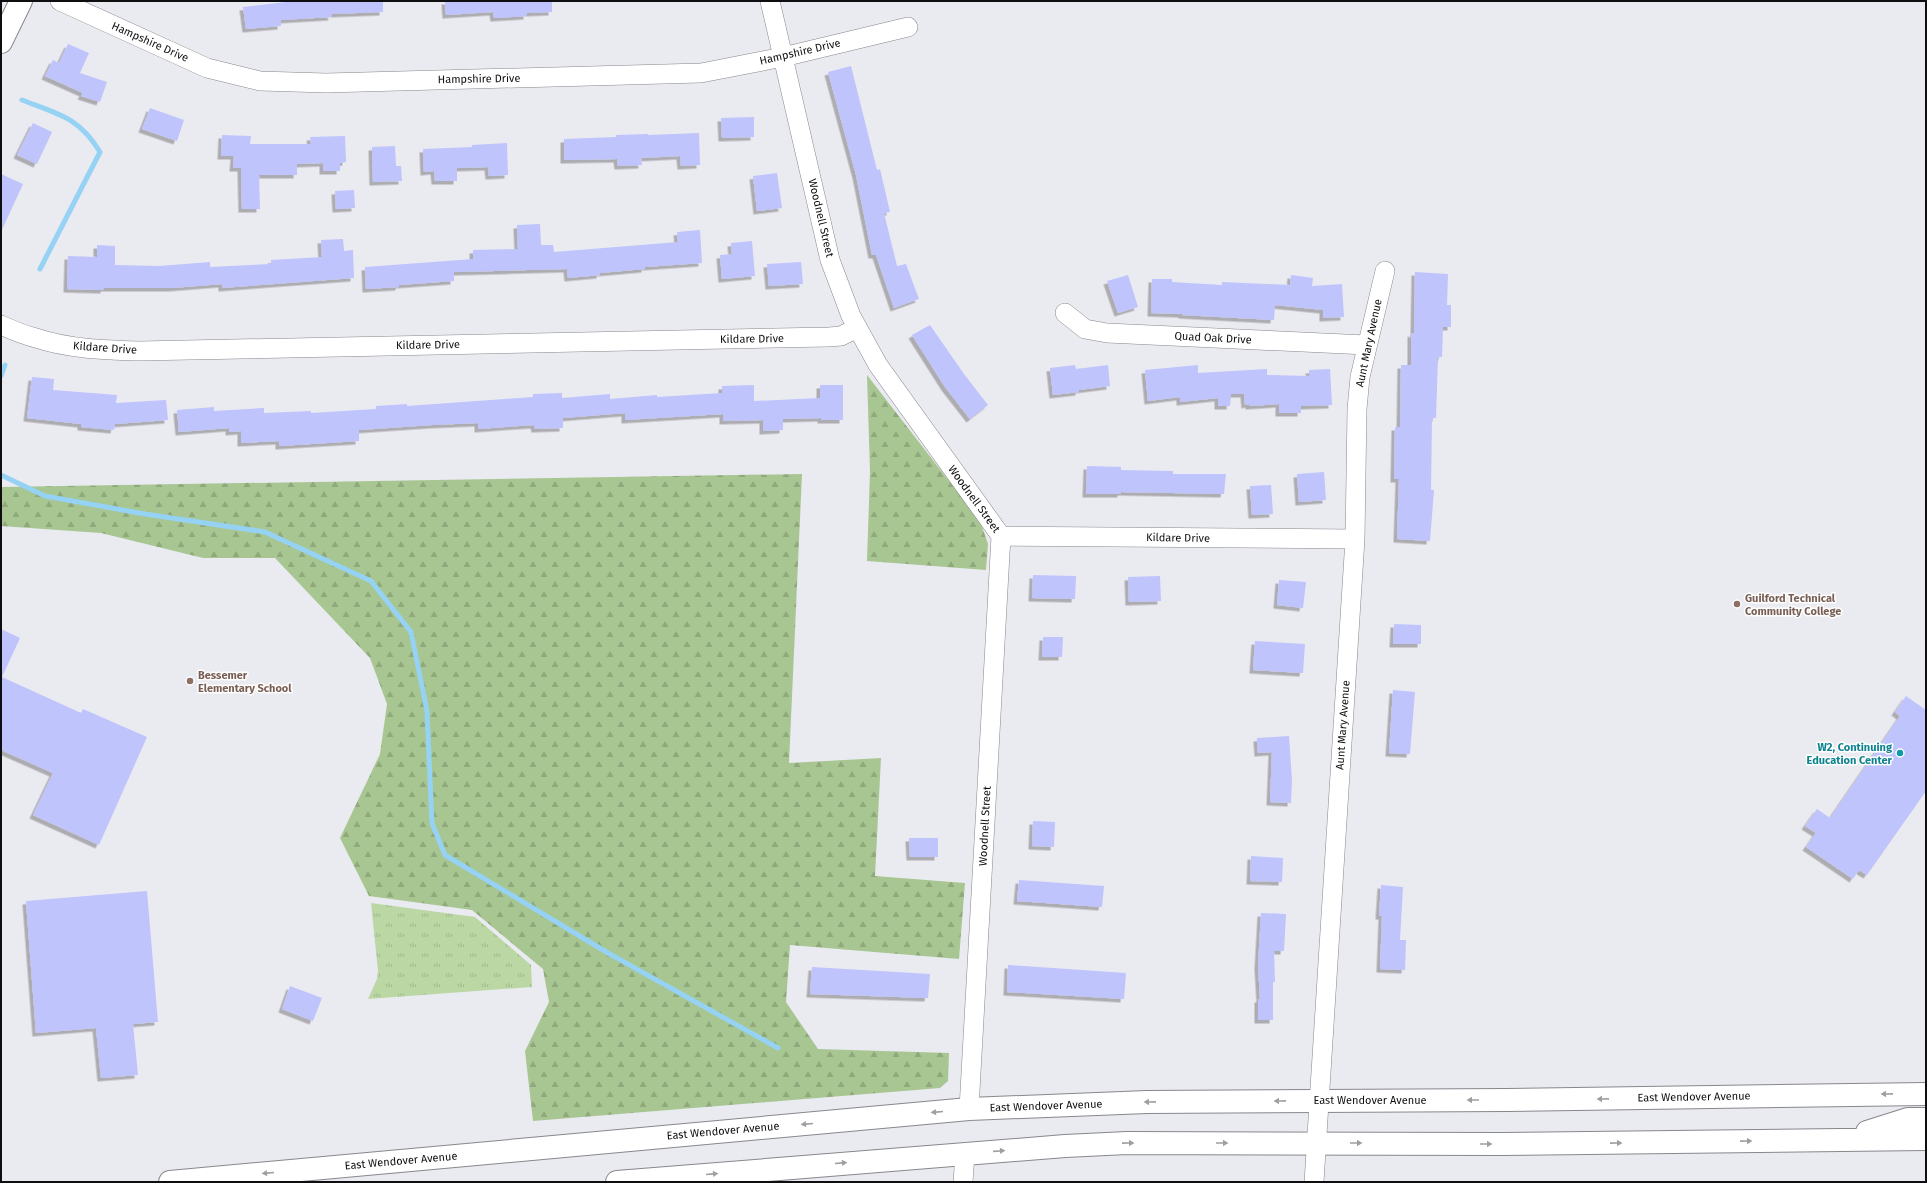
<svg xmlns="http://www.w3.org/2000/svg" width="1927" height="1183" viewBox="0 0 1927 1183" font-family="'Fira Sans',sans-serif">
<defs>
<pattern id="forest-firs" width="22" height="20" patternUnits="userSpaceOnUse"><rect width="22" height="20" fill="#a8c691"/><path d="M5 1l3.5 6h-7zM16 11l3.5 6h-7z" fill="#8fa97c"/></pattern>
<pattern id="park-tufts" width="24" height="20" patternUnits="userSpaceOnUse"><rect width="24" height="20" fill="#bbd8a4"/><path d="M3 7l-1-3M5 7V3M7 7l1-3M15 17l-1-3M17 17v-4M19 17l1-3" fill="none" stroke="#a0b88c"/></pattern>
<filter id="shadow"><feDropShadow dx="-3.5" dy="3.5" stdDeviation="0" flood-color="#0004"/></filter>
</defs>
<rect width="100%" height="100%" fill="#eaeaf1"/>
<path fill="url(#forest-firs)" d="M 867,375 L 980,521 L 988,544 L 986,570 L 867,561 L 870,472 Z
M 802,474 L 789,763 L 881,758 L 875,876 L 965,883 L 959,959 L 790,945 L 786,1002 L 818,1049 L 949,1053 L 948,1081 L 940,1088 L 533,1121 L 525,1051 L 549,1002 L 543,969 L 472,910 L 369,896 L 340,838 L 380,754 L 387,704 L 370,658 L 275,558 L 203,558 L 101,533 L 1,526 L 1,487 Z"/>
<path fill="url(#park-tufts)" d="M 371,903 L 475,917 L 531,965 L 532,987 L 368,999 L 377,979 L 378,971 Z"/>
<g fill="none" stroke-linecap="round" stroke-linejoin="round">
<path stroke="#95d2f4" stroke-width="5" d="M 22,100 C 58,114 79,117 100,152 L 40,269
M 1,376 L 5,365
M 1,475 L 45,496 L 145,514 L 265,532 L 371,581 L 411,632 L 427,711 L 432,823 L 445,855 L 608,953 L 778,1048"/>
</g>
<path fill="#bfc4fc" filter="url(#shadow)" d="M 295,1 L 383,1 L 383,12 L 331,14 L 332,17 L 281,20 L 281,26 L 246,29 L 243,7 Z
M 445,1 L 552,1 L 552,12 L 527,13 L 527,16 L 494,18 L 493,12 L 446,15 Z
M 68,44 L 89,53 L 80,73 L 107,82 L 100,102 L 81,96 L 83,93 L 45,76 L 53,60 L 59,63 Z
M 851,66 L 877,170 L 880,169 L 890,212 L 884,213 L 897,266 L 906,264 L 919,299 L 894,308 L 876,255 L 872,255 L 856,175 L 828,72 Z
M 150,108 L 184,120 L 177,141 L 142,129 Z
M 754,117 L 754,137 L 722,138 L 721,118 Z
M 33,123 L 52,132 L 37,164 L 17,155 Z
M 699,133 L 700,165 L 681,166 L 680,156 L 641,158 L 642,165 L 618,166 L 617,159 L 564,160 L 564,139 L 616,137 L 616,135 L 648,134 L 648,135 Z
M 222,135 L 251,136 L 250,144 L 311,144 L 310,137 L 345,136 L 346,162 L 340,163 L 340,171 L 323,171 L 323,163 L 297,164 L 297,175 L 259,175 L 260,209 L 242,209 L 241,168 L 233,168 L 234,156 L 221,156 Z
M 507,143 L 508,175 L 489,176 L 488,167 L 457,168 L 457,181 L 435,181 L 434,171 L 424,172 L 423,149 L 472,147 L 472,145 Z
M 395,146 L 396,166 L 401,166 L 402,181 L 373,182 L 372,147 Z
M 777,173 L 782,208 L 757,211 L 753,176 Z
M 1,174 L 23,184 L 1,232 Z
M 354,190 L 355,208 L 336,209 L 335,191 Z
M 540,224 L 541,245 L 553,245 L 554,252 L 678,242 L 677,232 L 700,230 L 702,263 L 645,267 L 645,269 L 600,273 L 600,275 L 568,278 L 567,269 L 454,272 L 454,281 L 399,285 L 399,287 L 366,289 L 365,267 L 473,259 L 473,250 L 518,249 L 517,225 Z
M 343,239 L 344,251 L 353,250 L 354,278 L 222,288 L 222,284 L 172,288 L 104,288 L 104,290 L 67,289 L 68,256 L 97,257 L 97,245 L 115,246 L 115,265 L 160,266 L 210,262 L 210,267 L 271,264 L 271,260 L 322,257 L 321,240 Z
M 752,241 L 755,276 L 722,279 L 720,255 L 732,254 L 731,243 Z
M 801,262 L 803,284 L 769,286 L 767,264 Z
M 1415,272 L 1448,274 L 1447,305 L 1451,305 L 1451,327 L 1443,327 L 1442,357 L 1438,357 L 1436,418 L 1432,418 L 1431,490 L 1434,490 L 1430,541 L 1397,539 L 1399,479 L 1394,479 L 1395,427 L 1400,427 L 1401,365 L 1411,365 L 1411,333 L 1414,334 Z
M 1128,275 L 1138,307 L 1118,313 L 1107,281 Z
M 1291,275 L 1313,278 L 1312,286 L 1342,284 L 1344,317 L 1323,318 L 1323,310 L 1275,305 L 1274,320 L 1182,315 L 1182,314 L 1151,313 L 1152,279 L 1172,279 L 1172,282 L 1222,285 L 1222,282 L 1290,285 Z
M 930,325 L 964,374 L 988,405 L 970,419 L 945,387 L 912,335 Z
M 1075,365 L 1076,369 L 1108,365 L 1110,386 L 1079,390 L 1079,392 L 1053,395 L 1050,368 Z
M 1198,365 L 1198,373 L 1267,369 L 1267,375 L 1309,376 L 1309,370 L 1330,369 L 1332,405 L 1301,406 L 1301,413 L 1279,413 L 1279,404 L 1249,406 L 1249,404 L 1245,405 L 1244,394 L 1231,394 L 1230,406 L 1218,406 L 1218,398 L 1180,402 L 1180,397 L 1148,401 L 1145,370 Z
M 32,377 L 54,379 L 53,390 L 117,395 L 116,403 L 166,400 L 168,420 L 115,424 L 114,430 L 81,427 L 81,424 L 27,418 Z
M 754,385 L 754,401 L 820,398 L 820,385 L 843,385 L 843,420 L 821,420 L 821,418 L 783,419 L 783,430 L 763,431 L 763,420 L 723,421 L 723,414 L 625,420 L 625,413 L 563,418 L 563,428 L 535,429 L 534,425 L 478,429 L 478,423 L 432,425 L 359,430 L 359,441 L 279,446 L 279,441 L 241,443 L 241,431 L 229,432 L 229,428 L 179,432 L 177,410 L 214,407 L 214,411 L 264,408 L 264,413 L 311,411 L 311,413 L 376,409 L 376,406 L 407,404 L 407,406 L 533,397 L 533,394 L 562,393 L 562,398 L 610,394 L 610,399 L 657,395 L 657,397 L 722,393 L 722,386 Z
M 1087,466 L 1121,467 L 1121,470 L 1173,471 L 1173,474 L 1226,474 L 1224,494 L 1121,492 L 1121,494 L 1086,494 Z
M 1324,472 L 1326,500 L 1299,502 L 1297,474 Z
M 1271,485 L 1273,514 L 1252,515 L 1250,486 Z
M 1033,575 L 1076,576 L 1075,599 L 1032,598 Z
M 1160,576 L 1161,601 L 1129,602 L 1128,577 Z
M 1279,580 L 1306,582 L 1303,608 L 1277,605 Z
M 1394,624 L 1421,625 L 1421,644 L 1393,644 Z
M 1,629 L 20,638 L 2,677 L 81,713 L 83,709 L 147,737 L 99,845 L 33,815 L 53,773 L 1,750 Z
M 1043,637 L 1063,637 L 1062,657 L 1042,657 Z
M 1255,641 L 1305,644 L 1303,673 L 1253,670 Z
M 1393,690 L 1415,692 L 1410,754 L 1389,753 Z
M 1906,696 L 1926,710 L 1926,791 L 1867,875 L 1859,870 L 1853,879 L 1806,847 L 1816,833 L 1805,826 L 1817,809 L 1830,818 L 1900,716 L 1895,712 Z
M 1289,736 L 1292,780 L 1291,803 L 1270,802 L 1272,752 L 1258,753 L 1257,738 Z
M 1033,821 L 1055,822 L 1054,847 L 1032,846 Z
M 909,838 L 938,838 L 938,857 L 910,857 Z
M 1251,856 L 1283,858 L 1282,882 L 1250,881 Z
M 1019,880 L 1104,886 L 1102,907 L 1017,901 Z
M 1381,885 L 1403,887 L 1400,940 L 1406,940 L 1405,970 L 1380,969 L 1382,916 L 1379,916 Z
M 147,891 L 158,1022 L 133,1024 L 138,1075 L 101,1078 L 96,1028 L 36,1033 L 26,901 Z
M 1261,913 L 1286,914 L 1284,951 L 1274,951 L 1275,982 L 1273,982 L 1273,1020 L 1258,1020 L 1258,999 L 1260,999 L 1258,966 Z
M 1008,965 L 1126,973 L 1124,999 L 1007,992 Z
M 812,967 L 930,974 L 928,998 L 810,994 Z
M 290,986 L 322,998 L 313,1021 L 282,1009 Z"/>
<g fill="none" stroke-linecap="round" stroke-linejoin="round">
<defs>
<path id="street" d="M 60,1 L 207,68 L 260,81 L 326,83 L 701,73 L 783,57 L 908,27
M 770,1 L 830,260 L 851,316 L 878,365 L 1001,536 L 969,1109
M 1065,313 L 1085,329 L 1107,333 L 1367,345
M 1,325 C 12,330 24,335 36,338 C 69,349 105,350 139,351 L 829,337 L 841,336 L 857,328
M 1001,536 L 1355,539
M 963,1182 L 965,1154
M 1314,1182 L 1355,539 L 1357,409 L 1360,377 L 1385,271"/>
<path id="secondary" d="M 1,42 L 21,1"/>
<path id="highway" d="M 1867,1132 L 1908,1119 L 1926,1119
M 170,1182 L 969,1109 L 1147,1102 L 1506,1100 L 1926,1094
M 617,1182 L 1065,1146 L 1127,1143 L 1502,1144 L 1926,1139"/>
</defs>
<use href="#street" stroke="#87878d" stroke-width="20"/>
<use href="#secondary" stroke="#87878d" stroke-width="24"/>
<use href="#highway" stroke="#87878d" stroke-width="24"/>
<use href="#street" stroke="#fff" stroke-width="19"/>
<use href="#secondary" stroke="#fff" stroke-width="22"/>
<use href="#highway" stroke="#fff" stroke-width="22"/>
</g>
<defs><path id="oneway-solid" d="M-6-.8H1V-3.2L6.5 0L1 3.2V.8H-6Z"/></defs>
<g fill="#9f9fa0">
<use href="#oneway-solid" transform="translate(1887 1094) rotate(179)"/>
<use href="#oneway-solid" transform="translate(1603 1099) rotate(179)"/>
<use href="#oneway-solid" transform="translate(1473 1100) rotate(180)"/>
<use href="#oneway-solid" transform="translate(1280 1101) rotate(179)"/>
<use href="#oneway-solid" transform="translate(1150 1102) rotate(179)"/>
<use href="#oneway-solid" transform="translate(937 1112) rotate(175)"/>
<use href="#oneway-solid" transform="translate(807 1124) rotate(175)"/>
<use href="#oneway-solid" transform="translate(1746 1141) rotate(-1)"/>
<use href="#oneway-solid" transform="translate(1128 1143) rotate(-1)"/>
<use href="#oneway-solid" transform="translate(1222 1143)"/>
<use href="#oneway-solid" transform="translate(1356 1143)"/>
<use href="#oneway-solid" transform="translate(1616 1143) rotate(-1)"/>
<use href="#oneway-solid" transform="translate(1486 1144)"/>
<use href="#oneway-solid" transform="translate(999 1151) rotate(-4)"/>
<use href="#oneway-solid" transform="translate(841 1163) rotate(-5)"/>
<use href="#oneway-solid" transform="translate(268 1173) rotate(175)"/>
<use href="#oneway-solid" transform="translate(712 1174) rotate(-5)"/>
</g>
<g fill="#8d6e63" stroke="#fff" stroke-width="1.5">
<circle cx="1737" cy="604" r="4"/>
<circle cx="190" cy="681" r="4"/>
</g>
<circle fill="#0f9aa8" stroke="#fff" stroke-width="1.5" cx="1900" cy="753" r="4"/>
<g text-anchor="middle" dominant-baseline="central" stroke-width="3" stroke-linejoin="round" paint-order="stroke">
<g font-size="11" fill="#0e0e11" stroke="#fff">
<text transform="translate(150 42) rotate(24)">Hampshire Drive</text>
<text transform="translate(800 52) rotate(-13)">Hampshire Drive</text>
<text transform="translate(479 79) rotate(-1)">Hampshire Drive</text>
<text transform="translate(821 218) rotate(77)">Woodnell Street</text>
<text transform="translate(1213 338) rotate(3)">Quad Oak Drive</text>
<text transform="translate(752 339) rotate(-1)">Kildare Drive</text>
<text transform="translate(1369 343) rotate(-78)">Aunt Mary Avenue</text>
<text transform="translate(428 345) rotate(-1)">Kildare Drive</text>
<text transform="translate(105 348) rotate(4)">Kildare Drive</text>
<text transform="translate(974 499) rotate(54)">Woodnell Street</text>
<text transform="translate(1178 538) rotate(1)">Kildare Drive</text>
<text transform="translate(1343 725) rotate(-86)">Aunt Mary Avenue</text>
<text transform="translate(985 826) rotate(-87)">Woodnell Street</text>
<text transform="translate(1694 1097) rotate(-1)">East Wendover Avenue</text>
<text x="1370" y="1100">East Wendover Avenue</text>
<text transform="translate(1046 1106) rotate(-2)">East Wendover Avenue</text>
<text transform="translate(723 1131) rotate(-5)">East Wendover Avenue</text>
<text transform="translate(401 1161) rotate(-5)">East Wendover Avenue</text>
</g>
<g font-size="11" font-weight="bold" fill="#785e54" stroke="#fff" text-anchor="start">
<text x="1745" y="598">Guilford Technical<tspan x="1745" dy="13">Community College</tspan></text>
<text x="198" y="675">Bessemer<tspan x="198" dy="13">Elementary School</tspan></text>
</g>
<g font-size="11" font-weight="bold" fill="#0d838f" stroke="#fff" text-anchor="end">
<text x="1892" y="747">W2, Continuing<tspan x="1892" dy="13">Education Center</tspan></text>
</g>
</g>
<rect width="1927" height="1183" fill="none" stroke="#0e0e11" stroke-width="4"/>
</svg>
